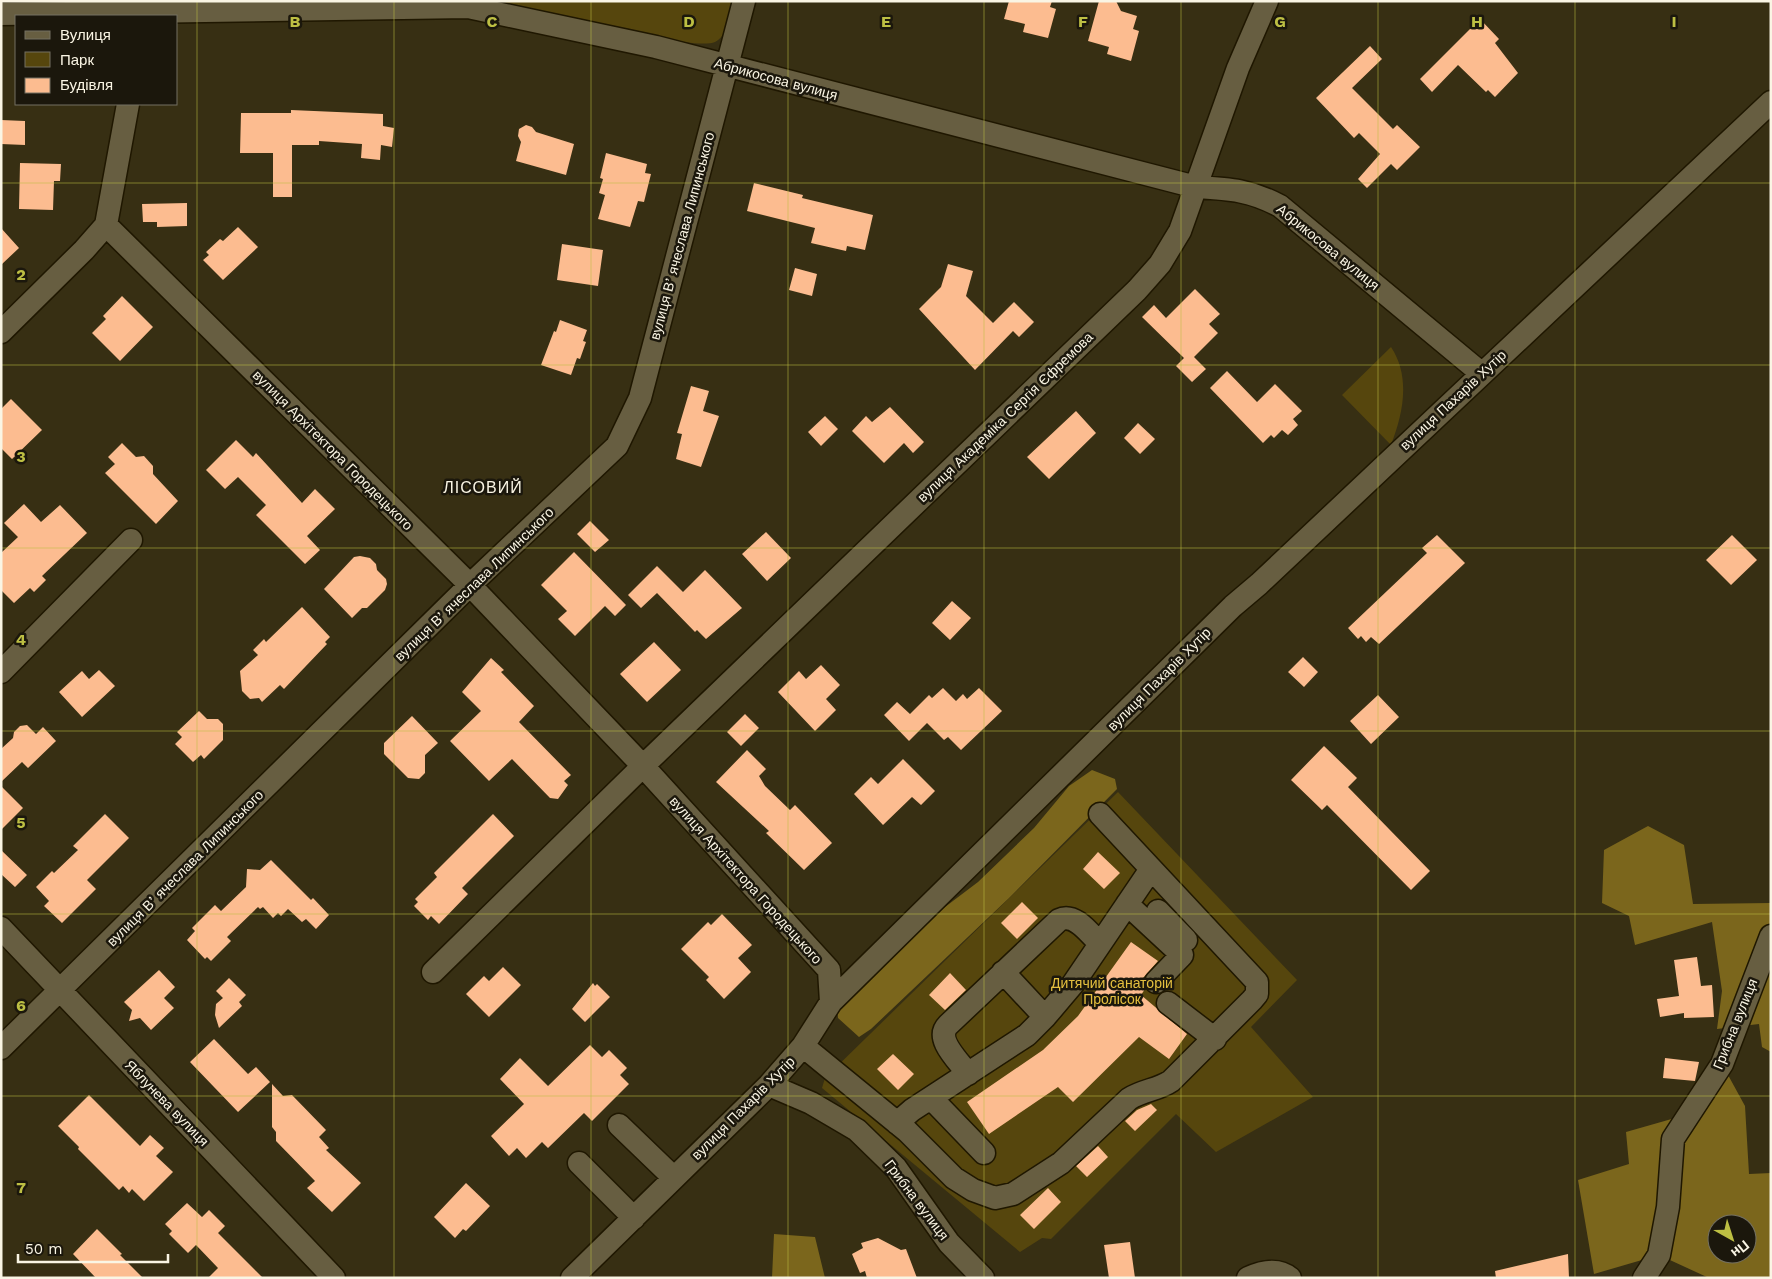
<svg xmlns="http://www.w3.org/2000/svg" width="1772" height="1279" viewBox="0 0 1772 1279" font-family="'Work Sans',sans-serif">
<rect width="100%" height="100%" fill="#372f13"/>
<path fill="#56460d" d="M 491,1 L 733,1 C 730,13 727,37 715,42 C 690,52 527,9 491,1 Z
M 1391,347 C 1411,377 1403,414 1391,445 L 1342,395 Z
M 1118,792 L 1297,980 L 1251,1027 L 1313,1097 L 1216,1152 L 1176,1114 L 1051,1239 L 1042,1238 L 1020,1252 L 822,1088 L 825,1078 Z"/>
<path fill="#7b661c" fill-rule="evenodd" d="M 1092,770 L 1115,779 L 1117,789 L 1008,899 L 871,1029 L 859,1037 L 838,1018 L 837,1005 L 945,907 L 978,882 L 1034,828 L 1069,786 Z
M 1648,826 L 1684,845 L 1693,904 L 1771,903 L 1771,1052 L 1762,1047 L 1759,1024 L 1717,1029 L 1722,991 L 1712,922 L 1635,945 L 1629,916 L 1602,903 L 1604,850 Z
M 1722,1064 L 1745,1106 L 1749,1174 L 1771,1173 L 1771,1278 L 1709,1278 L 1659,1255 L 1594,1274 L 1578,1180 L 1629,1164 L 1626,1132 L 1675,1118 ZM 1717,1224 L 1747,1224 L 1747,1254 L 1717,1254 Z
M 774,1234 L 815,1237 L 825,1278 L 772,1278 Z"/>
<path fill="#fcbc90" d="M 1009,1 L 1052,1 L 1050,7 L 1056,9 L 1048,38 L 1023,32 L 1025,24 L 1004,19 Z
M 1099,1 L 1116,1 L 1121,11 L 1137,16 L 1133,29 L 1139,31 L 1131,61 L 1107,54 L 1109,47 L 1088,41 Z
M 1480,19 L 1499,39 L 1495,43 L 1518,73 L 1495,97 L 1488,90 L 1486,92 L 1458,65 L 1432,92 L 1420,79 Z
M 1370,46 L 1382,59 L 1352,88 L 1393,129 L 1397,125 L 1420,147 L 1397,170 L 1391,164 L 1367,188 L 1358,179 L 1380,154 L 1359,133 L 1354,138 L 1316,98 Z
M 291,110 L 383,114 L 383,126 L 394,128 L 392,147 L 381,145 L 380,160 L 361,158 L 362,144 L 319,141 L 319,145 L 292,145 L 292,197 L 273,197 L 273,153 L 240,153 L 241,113 L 291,113 Z
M 1,120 L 25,121 L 25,145 L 1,144 Z
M 526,125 L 532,127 L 536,132 L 574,144 L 566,175 L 516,161 L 521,142 L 518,136 L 519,129 Z
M 606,153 L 647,164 L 645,173 L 651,174 L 644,202 L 638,201 L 630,227 L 598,219 L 605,195 L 599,193 L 603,179 L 600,178 Z
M 20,163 L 61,164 L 60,181 L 54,181 L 53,210 L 19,209 Z
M 754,183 L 803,195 L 802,198 L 873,215 L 865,250 L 847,246 L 846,251 L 811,243 L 815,228 L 747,211 Z
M 187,203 L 187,226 L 157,227 L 157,222 L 143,222 L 142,204 Z
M 238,227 L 258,247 L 223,280 L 203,260 L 209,255 L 206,252 L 220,239 L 223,241 Z
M 1,228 L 19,248 L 1,265 Z
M 562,244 L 603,250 L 598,286 L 557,280 Z
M 948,264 L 973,271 L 966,296 L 993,323 L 1014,302 L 1034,322 L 1019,337 L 1013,331 L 975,370 L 919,309 L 941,287 Z
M 795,268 L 817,274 L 812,296 L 789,290 Z
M 1195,289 L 1220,314 L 1209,324 L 1218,333 L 1194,357 L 1206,369 L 1192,382 L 1176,366 L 1184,358 L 1142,317 L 1154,305 L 1166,318 Z
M 122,296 L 153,327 L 120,361 L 92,333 L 106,319 L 103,316 Z
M 560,320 L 587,330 L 583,341 L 586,342 L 580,359 L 577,358 L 571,375 L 541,365 L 554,331 L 556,332 Z
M 1227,371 L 1257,402 L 1275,384 L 1302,411 L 1293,419 L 1298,425 L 1288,435 L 1282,430 L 1274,438 L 1271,435 L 1263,443 L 1210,388 Z
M 691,386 L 709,391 L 703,411 L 719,416 L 701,467 L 676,459 L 682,434 L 677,433 Z
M 11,399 L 42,430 L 12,459 L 1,448 L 1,409 Z
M 890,407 L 924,442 L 913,453 L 904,443 L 884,463 L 852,431 L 866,416 L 872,422 Z
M 1076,411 L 1096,433 L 1049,479 L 1027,457 Z
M 825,416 L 838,429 L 821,446 L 808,432 Z
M 1138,423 L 1155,439 L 1140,454 L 1124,438 Z
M 236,440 L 253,457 L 256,453 L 302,503 L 315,489 L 335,509 L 307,536 L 320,550 L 305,564 L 256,515 L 266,505 L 238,477 L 225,489 L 206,470 Z
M 122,443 L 136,457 L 144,456 L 153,466 L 153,474 L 178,501 L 156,524 L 105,473 L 115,464 L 108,457 Z
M 24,504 L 41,522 L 60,505 L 87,533 L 42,576 L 46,580 L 34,592 L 30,588 L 14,603 L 1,590 L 1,553 L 18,537 L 4,523 Z
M 590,521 L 609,540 L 595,552 L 577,534 Z
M 766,532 L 791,558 L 767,581 L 742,554 Z
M 1437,535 L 1465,563 L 1379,644 L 1371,637 L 1366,642 L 1361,636 L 1358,639 L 1348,628 L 1427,553 L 1422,548 Z
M 1732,535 L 1757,560 L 1731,585 L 1706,560 Z
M 574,552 L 626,605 L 615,616 L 605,606 L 575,636 L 558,619 L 567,611 L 541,585 Z
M 360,556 L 370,558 L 376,564 L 377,570 L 386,579 L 387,584 L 385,590 L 367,608 L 362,608 L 352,618 L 324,589 L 354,557 Z
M 657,566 L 683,592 L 705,570 L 742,608 L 706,639 L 697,630 L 695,632 L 657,593 L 641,608 L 628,595 Z
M 952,601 L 971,618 L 950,640 L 932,623 Z
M 302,607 L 330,637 L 325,642 L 327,644 L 284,689 L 280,685 L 262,702 L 259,698 L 250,699 L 242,691 L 240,671 L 258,655 L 253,650 L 264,639 L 266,642 Z
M 654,642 L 681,670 L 647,702 L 620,674 Z
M 1303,657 L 1318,672 L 1304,687 L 1288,672 Z
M 491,658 L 504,670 L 501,672 L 534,706 L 519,722 L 571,775 L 564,781 L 568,785 L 558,799 L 550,798 L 512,759 L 489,781 L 450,741 L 481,711 L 462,692 Z
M 821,665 L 840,685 L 826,699 L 836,710 L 815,731 L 778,692 L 799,671 L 806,679 Z
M 99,670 L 115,686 L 82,717 L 59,692 L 82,671 L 89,679 Z
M 943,688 L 956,701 L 963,694 L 967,699 L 979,688 L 1002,711 L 961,750 L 948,737 L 944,740 L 927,723 L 909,741 L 884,715 L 897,702 L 910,714 L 929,695 L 932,698 Z
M 1378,695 L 1399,717 L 1371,744 L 1350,721 Z
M 199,711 L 207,719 L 218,719 L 223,724 L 223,740 L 204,759 L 201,755 L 193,762 L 175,744 L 182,737 L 177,732 Z
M 745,714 L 759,728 L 741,746 L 727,732 Z
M 412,716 L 438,743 L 425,755 L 425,773 L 419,779 L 408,778 L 384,754 L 384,743 Z
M 27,725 L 36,734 L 43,727 L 56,741 L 28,768 L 22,762 L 1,782 L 1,749 L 13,738 L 14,732 L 20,726 Z
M 1324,746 L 1357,778 L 1348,787 L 1430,871 L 1411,890 L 1327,805 L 1322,810 L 1291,780 Z
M 747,750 L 766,769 L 759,776 L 765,786 L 790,810 L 795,805 L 832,843 L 804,870 L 766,833 L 769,831 L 716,782 Z
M 903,759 L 935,791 L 921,805 L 912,797 L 883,825 L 854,794 L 871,777 L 878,784 Z
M 1,786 L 23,808 L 1,830 Z
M 105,814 L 129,838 L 87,880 L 96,889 L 62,923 L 44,906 L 49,901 L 36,887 L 52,871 L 54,873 L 78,850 L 73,846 Z
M 493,814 L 514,836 L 462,888 L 468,894 L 439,924 L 431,916 L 428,920 L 414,906 L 418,902 L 415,899 L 437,877 L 434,873 Z
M 1,850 L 27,875 L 15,887 L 1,874 Z
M 1098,852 L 1120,873 L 1104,889 L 1083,869 Z
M 271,860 L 311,900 L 313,898 L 329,915 L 316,929 L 306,919 L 302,922 L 288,909 L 281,916 L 278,913 L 273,918 L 263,907 L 260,909 L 258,907 L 227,937 L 231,941 L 211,961 L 207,957 L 205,959 L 187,940 L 195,931 L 192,928 L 215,905 L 221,911 L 246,887 L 247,869 L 260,870 Z
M 1022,902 L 1038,918 L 1017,939 L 1001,923 Z
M 722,914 L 752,945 L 738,958 L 751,972 L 724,999 L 706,980 L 709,977 L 681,949 L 708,922 L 711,925 Z
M 1131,942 L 1158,961 L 1143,978 L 1145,989 L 1141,995 L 1187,1034 L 1169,1059 L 1139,1037 L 1073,1102 L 1058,1087 L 989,1134 L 967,1102 L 1043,1050 L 1078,1016 Z
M 1697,957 L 1701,986 L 1712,985 L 1714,1017 L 1684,1018 L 1684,1013 L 1660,1017 L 1657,999 L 1679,996 L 1674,960 Z
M 503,967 L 521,985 L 489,1017 L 466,994 L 484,976 L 489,981 Z
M 159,970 L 175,987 L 164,998 L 174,1008 L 151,1030 L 140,1018 L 129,1021 L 132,1010 L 124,1002 Z
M 950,973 L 966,990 L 945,1010 L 929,995 Z
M 229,978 L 246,995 L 239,1002 L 242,1006 L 219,1028 L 215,1015 L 216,1004 L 223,998 L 216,991 Z
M 593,983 L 595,986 L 597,984 L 610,997 L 585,1022 L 572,1009 Z
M 214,1039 L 248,1074 L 256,1067 L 270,1082 L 238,1112 L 190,1062 Z
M 590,1045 L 602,1057 L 609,1050 L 627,1068 L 620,1075 L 629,1084 L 592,1121 L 584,1113 L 548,1148 L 542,1142 L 526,1158 L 517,1148 L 509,1156 L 491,1136 L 524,1104 L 500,1079 L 520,1058 L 548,1086 Z
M 893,1054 L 914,1074 L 898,1090 L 877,1069 Z
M 1665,1058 L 1699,1062 L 1695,1081 L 1663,1078 Z
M 272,1084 L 283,1096 L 292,1095 L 326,1130 L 319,1137 L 329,1148 L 326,1150 L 361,1183 L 332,1212 L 307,1188 L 315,1181 L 276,1141 L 276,1132 L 272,1127 Z
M 89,1095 L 140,1146 L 150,1135 L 164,1148 L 156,1156 L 173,1172 L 144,1201 L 132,1189 L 129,1193 L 123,1186 L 119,1190 L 78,1149 L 79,1147 L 58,1126 Z
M 1151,1104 L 1157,1110 L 1135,1131 L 1125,1121 L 1137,1110 Z
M 1098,1146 L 1108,1157 L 1087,1177 L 1076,1166 Z
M 466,1183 L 490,1206 L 466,1231 L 463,1229 L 455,1238 L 434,1217 Z
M 1048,1188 L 1061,1202 L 1034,1229 L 1020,1215 Z
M 187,1203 L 202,1217 L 209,1210 L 225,1226 L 218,1233 L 263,1278 L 208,1278 L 218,1268 L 196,1245 L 188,1253 L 169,1234 L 172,1231 L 165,1224 Z
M 97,1229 L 122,1254 L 120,1255 L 143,1278 L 96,1278 L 73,1254 Z
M 878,1238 L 901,1250 L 906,1249 L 917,1278 L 867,1278 L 865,1271 L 860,1273 L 852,1254 L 863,1248 L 861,1243 Z
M 1130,1242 L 1135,1278 L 1109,1278 L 1104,1245 Z
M 1568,1254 L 1569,1278 L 1496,1278 L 1495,1271 Z"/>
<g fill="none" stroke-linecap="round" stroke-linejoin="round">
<defs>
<path id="minor" d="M 1,14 L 468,7 L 656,47 L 1196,187 C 1230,189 1250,190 1280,206 L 1481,373
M 128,104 L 106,225 L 470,585 L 643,766 L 829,970 L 831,1002
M 1,332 L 84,250 L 106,225
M 1,672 L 131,540
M 1127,904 L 1182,955 L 1156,982
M 1158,911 L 1186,940
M 1,928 L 334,1278
M 433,972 L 643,766 L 1137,290 L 1160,264 L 1180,231 L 1238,68 L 1267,1
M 1003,972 L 1045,1017
M 1168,1003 L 1215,1039
M 803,1046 L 907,1131 L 954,1178 L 973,1190 L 995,1198 L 1013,1194 L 1061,1163 L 1129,1099 C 1143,1090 1158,1090 1171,1081 L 1252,1000 L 1257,994 L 1257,982 L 1100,814
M 1,1048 L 470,585 L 617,446 L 640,398 L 744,1
M 968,1074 C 959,1061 934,1039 948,1025 L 1059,920 C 1075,912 1090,934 1100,944
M 769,1085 L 811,1103 L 857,1130 L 896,1168 L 949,1243 L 983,1278
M 931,1098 L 984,1153
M 897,1123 L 912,1110 L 1027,1035 L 1045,1017 L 1073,984 L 1151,869
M 619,1125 L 674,1178
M 579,1163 L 634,1218
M 572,1278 L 769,1085 L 803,1046 L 831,1002 L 1233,606 L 1259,584 L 1771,102
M 1248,1278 C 1261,1272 1278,1268 1290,1278
M 1644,1278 L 1659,1255 L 1668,1207 L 1673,1139 L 1722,1064 L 1771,936"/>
</defs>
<use href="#minor" stroke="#1f1700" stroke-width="25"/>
<use href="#minor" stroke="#675e41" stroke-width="22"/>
</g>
<path fill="none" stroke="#bdbf43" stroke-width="1" stroke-opacity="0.55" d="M 197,1 L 197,1278M 394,1 L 394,1278M 591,1 L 591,1278M 788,1 L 788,1278M 984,1 L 984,1278M 1181,1 L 1181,1278M 1378,1 L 1378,1278M 1575,1 L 1575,1278M 1,183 L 1771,183M 1,365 L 1771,365M 1,548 L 1771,548M 1,731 L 1771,731M 1,914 L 1771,914M 1,1096 L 1771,1096"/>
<g text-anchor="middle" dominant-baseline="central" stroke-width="5" stroke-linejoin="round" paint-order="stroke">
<g font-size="14" fill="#faf5e4" stroke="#1b170c">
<text transform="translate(776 79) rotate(15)">Абрикосова вулиця</text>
<text transform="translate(682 236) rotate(-75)">вулиця Вʼячеслава Липинського</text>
<text transform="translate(1328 247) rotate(39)">Абрикосова вулиця</text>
<text transform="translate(1453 400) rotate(-43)">вулиця Пахарів Хутір</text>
<text transform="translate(1005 417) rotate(-44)">вулиця Академіка Сергія Єфремова</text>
<text transform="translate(333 450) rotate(45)">вулиця Архітектора Городецького</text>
<text transform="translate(474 584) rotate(-44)">вулиця Вʼячеслава Липинського</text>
<text transform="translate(1159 679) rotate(-45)">вулиця Пахарів Хутір</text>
<text transform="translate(185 868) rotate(-45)">вулиця Вʼячеслава Липинського</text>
<text transform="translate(746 880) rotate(48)">вулиця Архітектора Городецького</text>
<text transform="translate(1735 1024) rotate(-68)">Грибна вулиця</text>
<text transform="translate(167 1103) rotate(46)">Яблунева вулиця</text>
<text transform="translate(743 1108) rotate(-45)">вулиця Пахарів Хутір</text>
<text transform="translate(917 1200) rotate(53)">Грибна вулиця</text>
</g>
<g font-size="14" fill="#e5c03f" stroke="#1b170c">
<text x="1112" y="983">Дитячий санаторій<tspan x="1112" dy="16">Пролісок</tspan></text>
</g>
<g font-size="16" letter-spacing="1" fill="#faf5e4" stroke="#1b170c">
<text x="483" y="487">ЛІСОВИЙ</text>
</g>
</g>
<g font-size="16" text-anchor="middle" font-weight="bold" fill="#bdbf43" stroke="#1b170c" stroke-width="5" stroke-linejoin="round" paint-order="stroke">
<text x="295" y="27">B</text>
<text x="492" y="27">C</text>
<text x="689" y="27">D</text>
<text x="886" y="27">E</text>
<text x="1083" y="27">F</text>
<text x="1280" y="27">G</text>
<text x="1477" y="27">H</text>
<text x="1674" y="27">I</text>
<text x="21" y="280">2</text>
<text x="21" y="462">3</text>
<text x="21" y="645">4</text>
<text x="21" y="828">5</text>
<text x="21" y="1011">6</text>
<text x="21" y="1193">7</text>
</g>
<rect width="1772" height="1279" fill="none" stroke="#faf5e4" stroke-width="5"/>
<rect x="15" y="15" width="162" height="90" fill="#1b170c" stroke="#747062"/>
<rect x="25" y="31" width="25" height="8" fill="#675e41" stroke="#747062"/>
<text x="60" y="40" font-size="15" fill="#faf5e4">Вулиця</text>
<rect x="25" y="52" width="25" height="15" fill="#56460d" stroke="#747062"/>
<text x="60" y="65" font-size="15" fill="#faf5e4">Парк</text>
<rect x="25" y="78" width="25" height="15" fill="#fcbc90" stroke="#747062"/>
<text x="60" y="90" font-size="15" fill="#faf5e4">Будівля</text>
<g transform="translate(1732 1239) rotate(141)"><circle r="24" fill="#1b170c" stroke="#747062"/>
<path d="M0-4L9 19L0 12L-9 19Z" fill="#bdbf43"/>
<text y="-8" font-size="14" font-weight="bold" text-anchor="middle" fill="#faf5e4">Пн</text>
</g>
<path d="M18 1254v8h150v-8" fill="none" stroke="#faf5e4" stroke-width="2.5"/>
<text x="25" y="1254" font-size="15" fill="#faf5e4" stroke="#1b170c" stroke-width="4" paint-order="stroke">50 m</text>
</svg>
